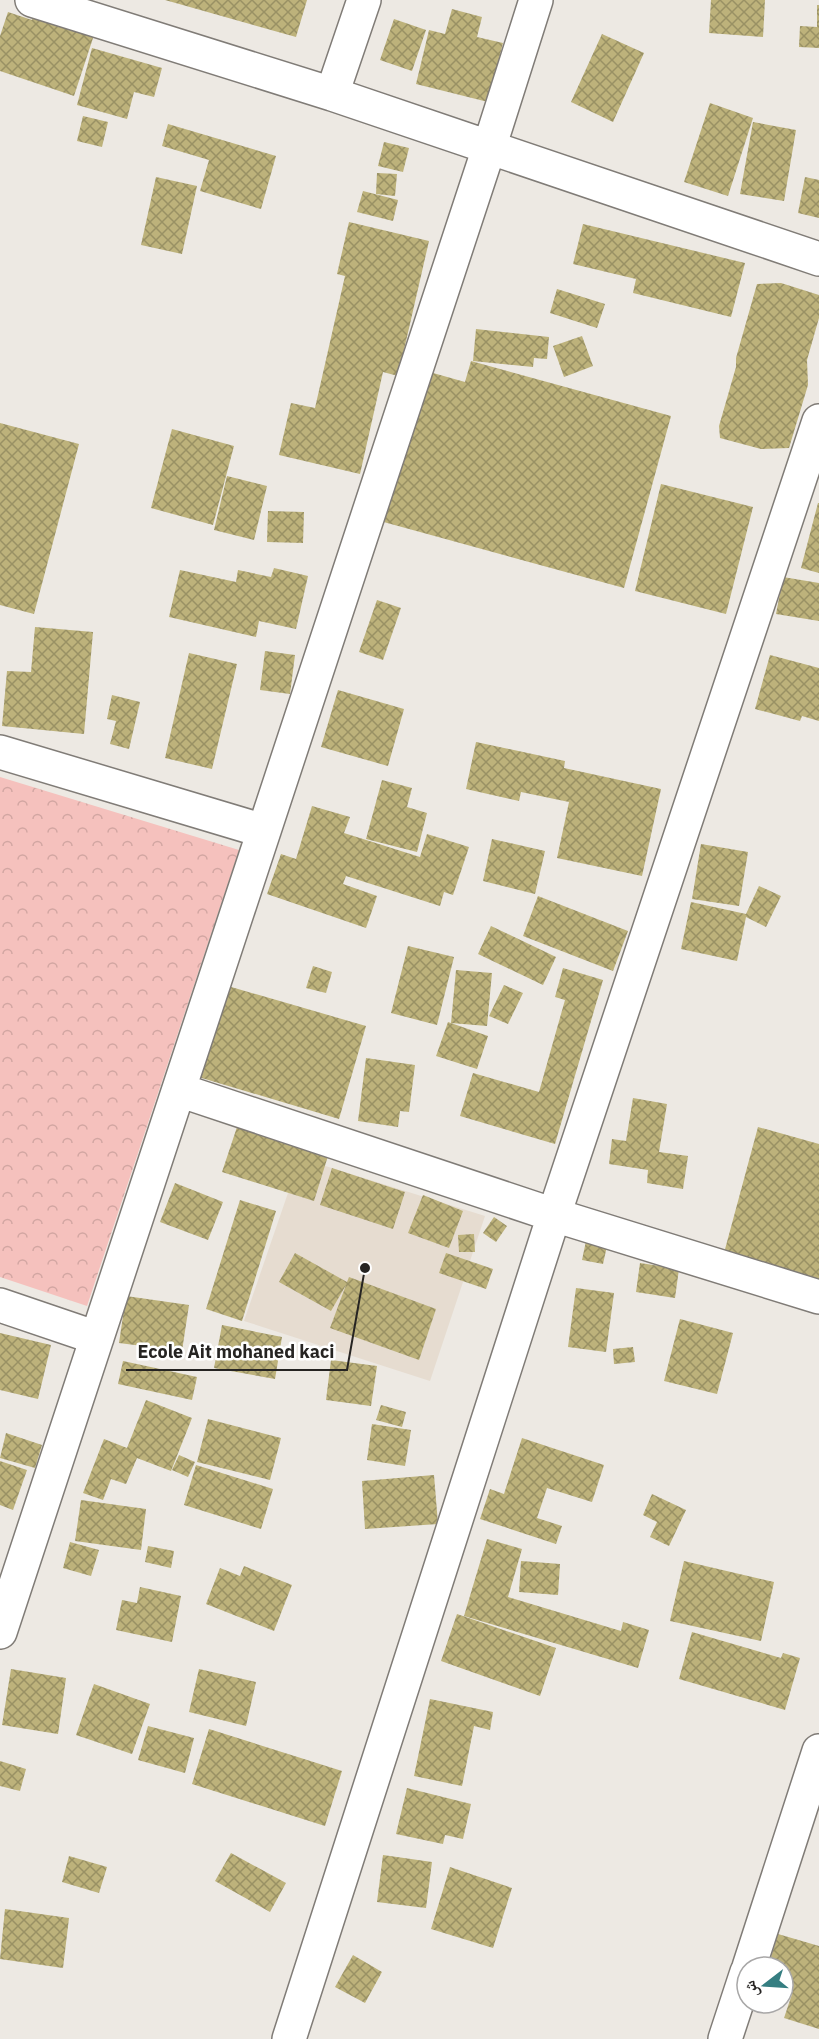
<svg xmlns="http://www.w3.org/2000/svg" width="819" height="2039" viewBox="0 0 819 2039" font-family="'IBM Plex Sans','Noto Naskh Arabic',sans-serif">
<defs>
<pattern id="park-crowns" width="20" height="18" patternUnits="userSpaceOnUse" patternTransform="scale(1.5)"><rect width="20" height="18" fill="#f5c1bd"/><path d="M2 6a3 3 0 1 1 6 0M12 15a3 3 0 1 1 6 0" fill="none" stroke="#d2a6a2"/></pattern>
<pattern id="building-cross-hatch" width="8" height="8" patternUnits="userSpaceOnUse" patternTransform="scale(1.5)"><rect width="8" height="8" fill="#bdb27b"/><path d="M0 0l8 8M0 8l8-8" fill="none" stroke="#999164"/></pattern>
</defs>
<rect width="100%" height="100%" fill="#ede9e3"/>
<path fill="#e6dcd0" d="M 300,1158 L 485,1216 L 430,1381 L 244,1321 Z"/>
<path fill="url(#park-crowns)" d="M 0,777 L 239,850 L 87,1306 L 0,1277 Z"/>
<path fill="url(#building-cross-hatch)" d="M 165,0 L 307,0 L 296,37 Z
M 711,0 L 765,0 L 763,37 L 709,33 Z
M 817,5 L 819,5 L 819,48 L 799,47 L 800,26 L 817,27 Z
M 452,9 L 482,17 L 477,37 L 503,43 L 488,102 L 416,84 L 429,30 L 445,34 Z
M 8,12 L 32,20 L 34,15 L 94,35 L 74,96 L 0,71 L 0,36 Z
M 394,19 L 426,30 L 412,71 L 380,60 Z
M 602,34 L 644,53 L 613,122 L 571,102 Z
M 92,48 L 162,68 L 154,97 L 134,92 L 127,119 L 77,105 Z
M 710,103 L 753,118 L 728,196 L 684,182 Z
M 83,116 L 108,122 L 102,147 L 77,141 Z
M 753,122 L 796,130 L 784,201 L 740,194 Z
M 168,124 L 276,156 L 261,209 L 200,191 L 209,160 L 162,146 Z
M 384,142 L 409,148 L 403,172 L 378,166 Z
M 377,173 L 397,174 L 395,196 L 376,194 Z
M 156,177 L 197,186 L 182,254 L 141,245 Z
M 805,177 L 819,180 L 819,218 L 798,213 Z
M 363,191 L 398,200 L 393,221 L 357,212 Z
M 349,222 L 429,241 L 398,376 L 383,372 L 360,474 L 279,455 L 291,403 L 315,408 L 345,276 L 337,274 Z
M 583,224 L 745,263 L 731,317 L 633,293 L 636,279 L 573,264 Z
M 781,283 L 819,295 L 819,318 L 807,360 L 808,385 L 789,448 L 761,449 L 720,438 L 719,426 L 736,367 L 736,358 L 757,284 Z
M 557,289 L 605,304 L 597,328 L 550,313 Z
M 476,329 L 549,337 L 547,359 L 534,358 L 533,367 L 473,361 Z
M 582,336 L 593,366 L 564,377 L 553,346 Z
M 471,361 L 671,416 L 624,588 L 380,521 L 426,371 L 465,382 Z
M 0,423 L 79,444 L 34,614 L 0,605 Z
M 172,429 L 234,446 L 213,525 L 151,508 Z
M 227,476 L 267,486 L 254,540 L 214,530 Z
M 661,484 L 753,507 L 726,614 L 635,591 Z
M 818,503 L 819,503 L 819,573 L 801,568 Z
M 268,511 L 304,512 L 303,543 L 267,542 Z
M 274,568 L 308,576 L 296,629 L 259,621 L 256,637 L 169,617 L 180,570 L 236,582 L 238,570 L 271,577 Z
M 783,577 L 819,583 L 819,621 L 776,614 Z
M 377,600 L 401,608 L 383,660 L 359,652 Z
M 35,627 L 93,632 L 84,734 L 2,726 L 7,671 L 31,672 Z
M 265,651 L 295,655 L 290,694 L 260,690 Z
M 189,653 L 237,664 L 212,769 L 165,758 Z
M 770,655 L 819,668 L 819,721 L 802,716 L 800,721 L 755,709 Z
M 338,690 L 404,709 L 388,766 L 321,747 Z
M 112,695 L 140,702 L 129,749 L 110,744 L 116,721 L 107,719 Z
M 476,742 L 565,761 L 564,768 L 661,789 L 642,876 L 557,858 L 569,802 L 521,792 L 519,801 L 466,789 Z
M 382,780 L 412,788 L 407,807 L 427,813 L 417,852 L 366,839 Z
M 312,806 L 350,817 L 344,833 L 420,857 L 427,834 L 469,847 L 453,895 L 444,892 L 440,906 L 346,876 L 343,884 L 377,896 L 366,928 L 267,894 L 281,854 L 296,859 Z
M 492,839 L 545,851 L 535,894 L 483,881 Z
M 701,844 L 748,852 L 739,906 L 692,899 Z
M 759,886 L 781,896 L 766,927 L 746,917 L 737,961 L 681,949 L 691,902 L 746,914 Z
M 538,896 L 628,931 L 613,971 L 523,936 Z
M 491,926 L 556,957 L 543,985 L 478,954 Z
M 408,946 L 454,957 L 437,1025 L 391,1013 Z
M 313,966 L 332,972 L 326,993 L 306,988 Z
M 563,968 L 603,980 L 555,1144 L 460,1116 L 473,1073 L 539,1092 L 565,1000 L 555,997 Z
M 456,970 L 492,973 L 487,1026 L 451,1023 Z
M 221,984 L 366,1026 L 339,1119 L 195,1076 Z
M 504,985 L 523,993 L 508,1024 L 489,1016 Z
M 448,1022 L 488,1036 L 477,1069 L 436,1056 Z
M 366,1058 L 415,1065 L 409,1112 L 400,1111 L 398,1127 L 358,1121 Z
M 633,1098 L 667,1104 L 659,1152 L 688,1156 L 683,1189 L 647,1183 L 648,1170 L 609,1164 L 612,1139 L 626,1141 Z
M 237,1127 L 328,1156 L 314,1201 L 222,1172 Z
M 758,1127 L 819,1144 L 819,1279 L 724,1253 Z
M 332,1168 L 405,1192 L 393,1229 L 320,1205 Z
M 175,1183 L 223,1202 L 208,1240 L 160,1222 Z
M 423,1195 L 463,1211 L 449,1248 L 408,1233 Z
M 240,1200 L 276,1211 L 242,1321 L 206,1309 Z
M 494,1217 L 507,1226 L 496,1242 L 483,1233 Z
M 474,1234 L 475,1252 L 459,1252 L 458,1235 Z
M 586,1241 L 607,1246 L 603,1264 L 582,1260 Z
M 295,1253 L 347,1282 L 349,1277 L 436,1309 L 419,1360 L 330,1328 L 346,1285 L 331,1311 L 279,1282 Z
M 446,1253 L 493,1269 L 486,1289 L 439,1273 Z
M 640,1263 L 679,1269 L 675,1298 L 636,1292 Z
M 576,1288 L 614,1293 L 606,1352 L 568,1347 Z
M 126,1296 L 189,1305 L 182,1351 L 119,1343 Z
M 680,1319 L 733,1333 L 717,1394 L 664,1381 Z
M 222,1325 L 282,1337 L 275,1379 L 214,1368 Z
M 0,1333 L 51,1345 L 38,1399 L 0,1390 Z
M 633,1347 L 635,1362 L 614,1364 L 613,1349 Z
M 331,1360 L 377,1366 L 371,1406 L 326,1400 Z
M 123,1361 L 197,1377 L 192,1400 L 118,1384 Z
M 146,1400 L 192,1418 L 171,1471 L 137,1458 L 126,1484 L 111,1479 L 103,1500 L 83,1493 L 104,1439 L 127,1448 Z
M 381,1405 L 406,1412 L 402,1427 L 376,1420 Z
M 208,1419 L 281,1438 L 270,1480 L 197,1462 Z
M 372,1424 L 411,1430 L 405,1466 L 367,1460 Z
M 6,1433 L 42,1445 L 35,1468 L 0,1458 Z
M 522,1438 L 604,1465 L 592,1502 L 547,1488 L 537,1518 L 562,1526 L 556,1544 L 480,1519 L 490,1489 L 504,1494 Z
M 179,1455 L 195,1462 L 188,1477 L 172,1470 Z
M 0,1461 L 27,1470 L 13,1510 L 0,1505 Z
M 196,1465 L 273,1489 L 261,1529 L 184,1505 Z
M 434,1475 L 438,1524 L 365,1529 L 362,1481 Z
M 652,1494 L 686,1510 L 669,1546 L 650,1537 L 657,1522 L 643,1515 Z
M 81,1500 L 146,1509 L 141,1550 L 75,1541 Z
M 487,1539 L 522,1549 L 508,1597 L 621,1631 L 623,1622 L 649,1630 L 638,1668 L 464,1616 Z
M 70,1542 L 99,1550 L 91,1576 L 63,1568 Z
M 148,1546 L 174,1551 L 171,1568 L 145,1562 Z
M 521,1561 L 560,1564 L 558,1595 L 519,1592 Z
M 684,1561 L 774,1582 L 761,1641 L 670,1621 Z
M 244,1566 L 292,1585 L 274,1631 L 206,1604 L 220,1568 L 240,1576 Z
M 140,1587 L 181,1596 L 172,1642 L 116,1630 L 122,1600 L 137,1603 Z
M 457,1614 L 556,1648 L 540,1696 L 441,1661 Z
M 692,1632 L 781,1658 L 783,1653 L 800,1658 L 785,1710 L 679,1679 Z
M 11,1669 L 66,1678 L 58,1734 L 2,1725 Z
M 199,1669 L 256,1682 L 246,1726 L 189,1712 Z
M 94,1684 L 150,1704 L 132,1754 L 76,1735 Z
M 430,1699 L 493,1712 L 490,1730 L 474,1726 L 462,1786 L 414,1776 Z
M 148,1726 L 194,1738 L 185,1773 L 138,1760 Z
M 209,1729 L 342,1771 L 325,1826 L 192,1784 Z
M 0,1761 L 26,1769 L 20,1791 L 0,1786 Z
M 407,1788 L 471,1804 L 463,1839 L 445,1835 L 443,1844 L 396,1834 Z
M 231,1853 L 286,1883 L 270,1912 L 215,1881 Z
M 383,1855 L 432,1862 L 426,1908 L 377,1902 Z
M 69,1856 L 107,1867 L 99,1893 L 62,1882 Z
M 450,1867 L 512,1888 L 493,1948 L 431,1929 Z
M 5,1909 L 69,1918 L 63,1968 L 0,1959 Z
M 778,1934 L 819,1946 L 819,2029 L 784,2018 L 792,1994 L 783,1992 L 783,1967 L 768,1967 Z
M 353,1955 L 382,1972 L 365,2003 L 335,1987 Z"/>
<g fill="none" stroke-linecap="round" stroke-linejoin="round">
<defs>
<path id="minor" d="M 32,0 L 332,94 L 819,259
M 332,94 L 364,0
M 0,752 L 264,831
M 179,1090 L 554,1215 L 819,1297
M 0,1305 L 97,1338
M 0,1632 L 489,148 L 536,0
M 749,1967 L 819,1751
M 289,2039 L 554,1215 L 819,421
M 725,2039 L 747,1972"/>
</defs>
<use href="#minor" stroke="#807c77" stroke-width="36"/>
<use href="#minor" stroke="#fff" stroke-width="33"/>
</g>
<path fill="none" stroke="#262422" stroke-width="2" d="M365 1268L347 1370H126"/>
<circle fill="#262422" stroke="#fff" stroke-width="2" cx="365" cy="1268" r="6"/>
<g font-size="18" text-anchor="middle" font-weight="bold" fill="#262422" stroke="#fff" stroke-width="5" stroke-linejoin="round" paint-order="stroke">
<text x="236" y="1358">Ecole Ait mohaned kaci</text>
</g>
<g transform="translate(765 1985) rotate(253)"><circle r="28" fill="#ffffff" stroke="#a8a7a7" stroke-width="1.5"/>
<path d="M0-4.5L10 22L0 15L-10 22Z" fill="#357e81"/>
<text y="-9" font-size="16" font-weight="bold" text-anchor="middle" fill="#262422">ش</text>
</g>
</svg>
